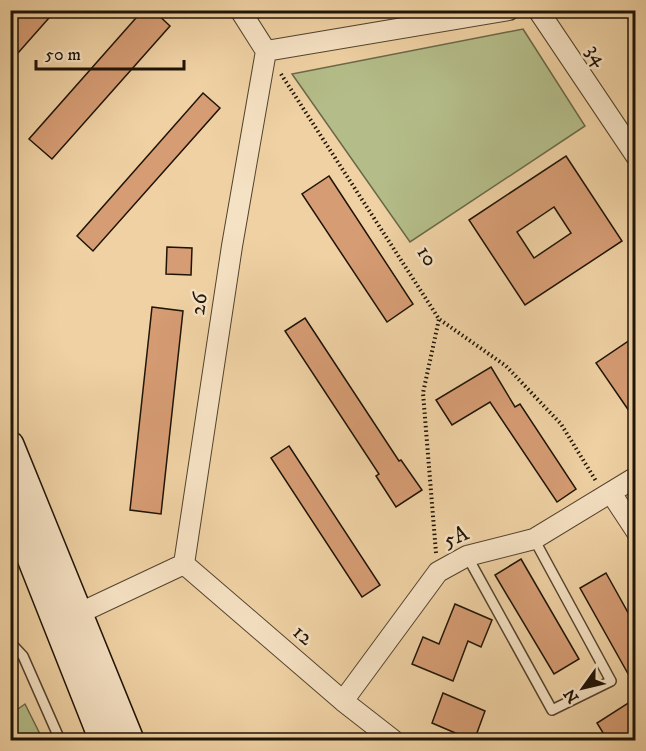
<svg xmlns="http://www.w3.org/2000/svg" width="646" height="751" viewBox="0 0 646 751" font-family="'IM FELL DW Pica',serif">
<rect width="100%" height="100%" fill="#efd1a3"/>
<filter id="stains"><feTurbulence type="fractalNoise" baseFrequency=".00333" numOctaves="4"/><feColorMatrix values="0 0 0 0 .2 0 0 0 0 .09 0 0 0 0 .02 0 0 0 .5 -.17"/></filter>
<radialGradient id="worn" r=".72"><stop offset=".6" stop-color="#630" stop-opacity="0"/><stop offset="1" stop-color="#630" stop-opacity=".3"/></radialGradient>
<path fill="#b4bd89" stroke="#6a6848" stroke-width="1.5" d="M 523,29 L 585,126 L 410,242 L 292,74 Z
M 25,704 L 43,740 L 17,740 L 11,714 Z"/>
<path fill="#d69c74" stroke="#1f1406" stroke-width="1.5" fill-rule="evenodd" d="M 22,10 L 56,10 L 10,62 L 10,23 Z
M 143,10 L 153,10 L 170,26 L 52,159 L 29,139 Z
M 203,93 L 220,108 L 93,251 L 77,236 Z
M 566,156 L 622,241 L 525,305 L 469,220 ZM 554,207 L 571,233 L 534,258 L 517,232 Z
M 329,176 L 413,304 L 387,322 L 302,194 Z
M 167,247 L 192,248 L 191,275 L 166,274 Z
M 152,307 L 183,311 L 161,514 L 130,510 Z
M 305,318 L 399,461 L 401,460 L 422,490 L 396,507 L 376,476 L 379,474 L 285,331 Z
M 636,336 L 636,421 L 596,363 Z
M 491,367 L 515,407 L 520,404 L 576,489 L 557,502 L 490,402 L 452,425 L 436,400 Z
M 289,446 L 380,585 L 362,597 L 271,458 Z
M 521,559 L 579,659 L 554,674 L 495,575 Z
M 606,573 L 636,627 L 636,688 L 580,588 Z
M 455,604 L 492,620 L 481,647 L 468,641 L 453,681 L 412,664 L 423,637 L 439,644 Z
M 443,693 L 485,711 L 474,741 L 432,723 Z
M 636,698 L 636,741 L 608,741 L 597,723 Z"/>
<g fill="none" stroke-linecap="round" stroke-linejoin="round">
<defs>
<path id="service" d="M 467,556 L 552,710 L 611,681 L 534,539
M 10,642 L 23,656 L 60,740"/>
<path id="minor" d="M 240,10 L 266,51
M 538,10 L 636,156
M 266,51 L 509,10
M 611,493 L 636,531
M 184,564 L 232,246 L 266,51
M 184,564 L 343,701 L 393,740
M 67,619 L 184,564
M 343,701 L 438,572 L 467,556 L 534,539 L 636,477"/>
<path id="secondary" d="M 10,445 L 130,740
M 10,505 L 103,740"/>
</defs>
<use href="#service" stroke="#53432d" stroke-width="12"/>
<use href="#minor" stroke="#53432d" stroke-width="22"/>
<use href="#secondary" stroke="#1f1406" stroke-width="30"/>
<path stroke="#1f1406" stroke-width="4" stroke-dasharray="1.5 3" stroke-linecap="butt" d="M 281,74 L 439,319 L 506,366 L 561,424 L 596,481
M 436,553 L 423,393 L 439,319"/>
<use href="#service" stroke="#f5e1c3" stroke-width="9"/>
<use href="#minor" stroke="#f5e1c3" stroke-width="20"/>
<use href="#secondary" stroke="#f5e1c3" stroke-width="27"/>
</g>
<g text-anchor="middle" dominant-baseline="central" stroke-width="5" stroke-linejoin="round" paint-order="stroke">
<g font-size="22" fill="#1f1406" stroke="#f5e1c3">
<text transform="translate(597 55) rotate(56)">34</text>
<text transform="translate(427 256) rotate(57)">10</text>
<text transform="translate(199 304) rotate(-81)">26</text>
<text transform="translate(456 537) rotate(-22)">5A</text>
<text transform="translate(303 635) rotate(41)">12</text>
</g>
</g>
<rect width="646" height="751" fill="none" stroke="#efd1a3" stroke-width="36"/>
<rect x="12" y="12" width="622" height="727" fill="none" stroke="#1f1406" stroke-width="3"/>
<rect x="18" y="18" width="610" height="715" fill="none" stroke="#1f1406" stroke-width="1.5"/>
<g transform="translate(583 688) rotate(236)" stroke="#f5e1c3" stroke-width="4.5" paint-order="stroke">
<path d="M0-4.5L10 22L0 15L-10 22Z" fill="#1f1406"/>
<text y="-9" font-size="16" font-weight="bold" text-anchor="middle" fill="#1f1406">N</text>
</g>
<path d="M36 60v9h148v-9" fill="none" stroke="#1f1406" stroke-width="3"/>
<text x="45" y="60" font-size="18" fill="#1f1406" stroke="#f5e1c3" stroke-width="4.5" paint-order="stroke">50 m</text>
<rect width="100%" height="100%" filter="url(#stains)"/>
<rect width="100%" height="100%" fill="url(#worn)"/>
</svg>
